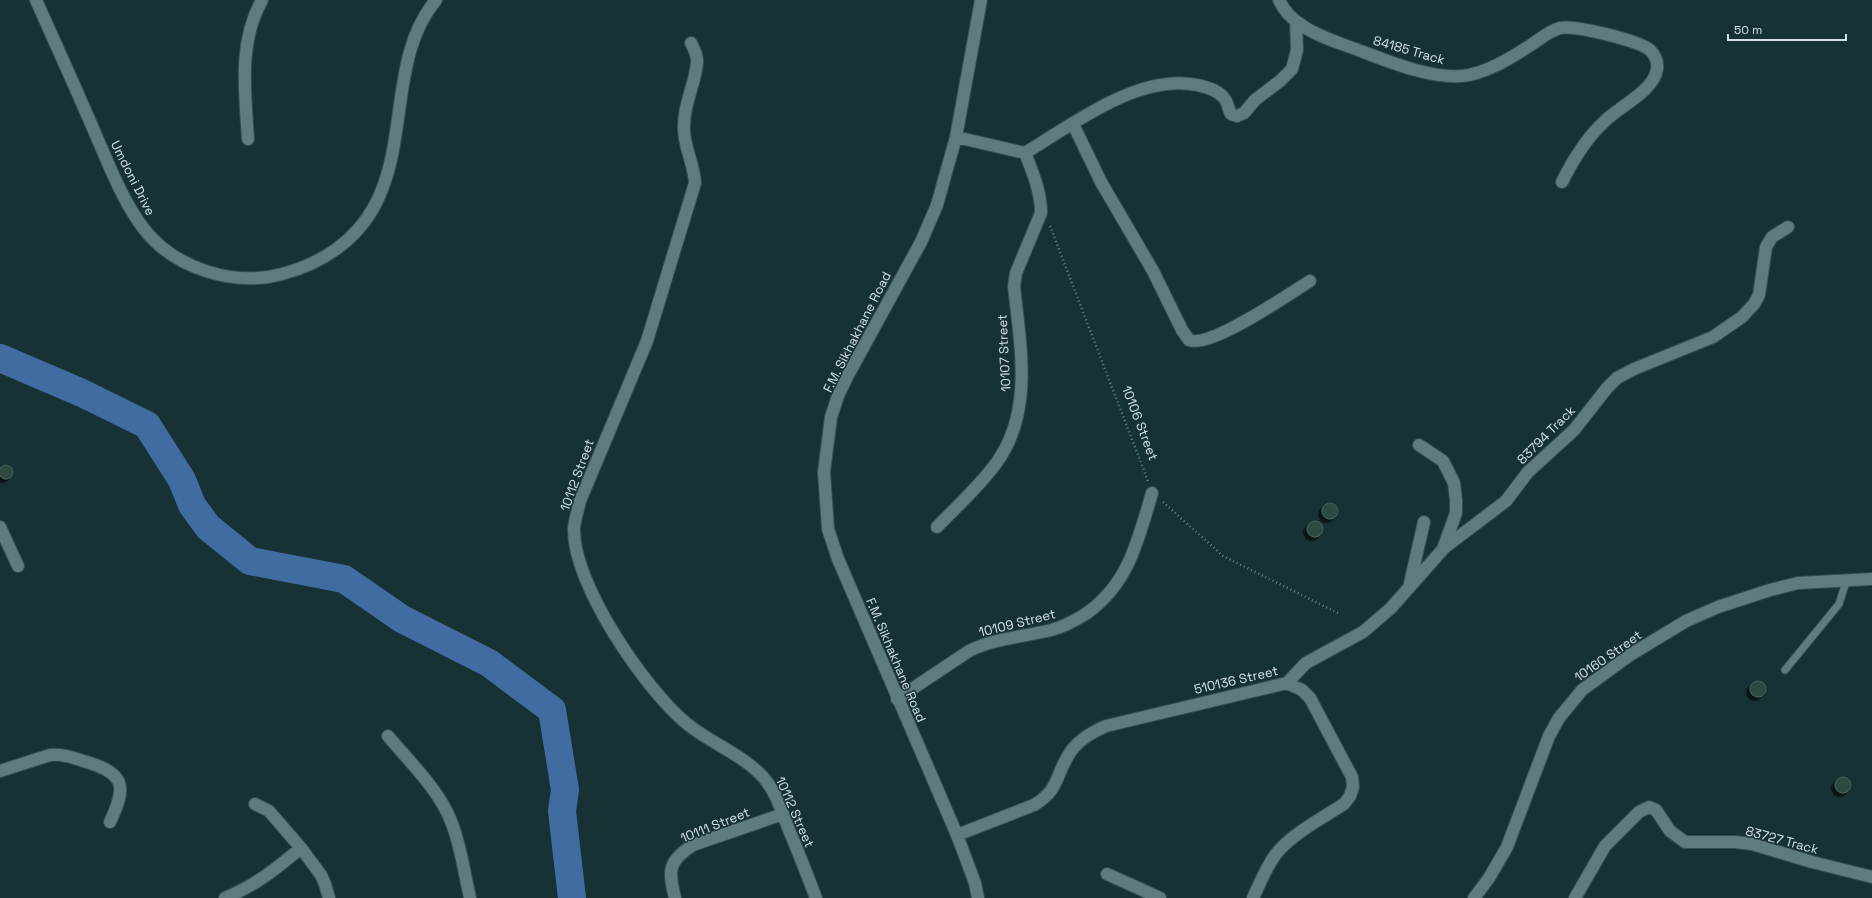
<svg xmlns="http://www.w3.org/2000/svg" width="1872" height="898" viewBox="0 0 1872 898" font-family="'Space Grotesk',sans-serif">
<defs>
<filter id="shadow"><feDropShadow dx="-3.5" dy="3.5" stdDeviation="0" flood-color="#0009"/></filter>
</defs>
<rect width="100%" height="100%" fill="#163234"/>
<g fill="none" stroke-linecap="round" stroke-linejoin="round">
<path stroke="#416ca2" stroke-width="28" d="M 0,358 L 82,393 L 147,425 L 182,480 L 192,505 L 208,527 L 250,561 L 344,579 L 402,619 L 489,663 L 552,710 L 565,790 L 562,811 L 572,898"/>
</g>
<path fill="#2f4a43" stroke="#445f58" filter="url(#shadow)" d="M-1 472a7 7 0 1 1 14 0a7 7 0 1 1-14 0Z
M1322 511a8 8 0 1 1 16 0a8 8 0 1 1-16 0Z
M1307 529a8 8 0 1 1 16 0a8 8 0 1 1-16 0Z
M1750 689a8 8 0 1 1 16 0a8 8 0 1 1-16 0Z
M1835 785a8 8 0 1 1 16 0a8 8 0 1 1-16 0Z"/>
<g fill="none" stroke-linecap="round" stroke-linejoin="round">
<defs>
<path id="lane" d="M 1785,670 L 1839,604 L 1847,579"/>
<path id="street" d="M 36,0 C 57,47 78,93 98,140 C 111,170 124,203 144,229 C 175,269 235,287 282,274 C 321,264 356,241 375,205 C 409,141 389,56 436,0
M 1279,0 C 1284,11 1293,20 1303,26 C 1317,36 1334,41 1350,47 C 1383,59 1434,82 1469,75 C 1492,70 1512,57 1531,45 C 1540,39 1549,31 1560,28 C 1575,25 1637,40 1650,50 C 1655,55 1658,62 1657,69 C 1654,91 1620,106 1605,121 C 1586,138 1573,160 1562,182
M 691,43 C 694,49 698,56 697,63 C 695,85 683,105 684,129 C 684,147 694,164 695,183 L 647,341 L 580,501 C 578,510 575,519 574,528 C 572,583 645,689 686,723 C 710,743 742,754 763,777 C 775,790 781,809 787,825 C 797,849 807,874 816,898
M 1073,124 L 1101,182 L 1153,271 L 1182,330 L 1189,340 C 1210,349 1289,294 1310,281
M 248,139 C 245,91 238,43 262,0
M 1025,153 C 1073,124 1139,73 1197,85 C 1207,87 1218,90 1224,98 C 1228,102 1228,109 1231,114 L 1237,116 L 1244,113 L 1255,100 L 1280,81 L 1292,69 L 1297,50 L 1296,21
M 1419,445 L 1443,461 L 1454,483 L 1456,500 L 1456,513 L 1444,546
M 0,527 L 18,566
M 937,527 C 957,506 980,486 997,462 C 1034,410 1020,345 1014,286 L 1016,273 L 1041,213 C 1041,192 1033,173 1025,153 L 956,137
M 1410,583 L 1424,522
M 1287,683 L 1306,663 L 1363,632 L 1391,608 L 1444,548 L 1506,501 L 1528,472 L 1574,430 L 1607,388 L 1617,378 L 1634,369 L 1713,337 L 1742,317 L 1754,304 L 1759,295 L 1766,247 L 1772,237 L 1788,227
M 897,699 L 969,651 C 995,638 1023,637 1051,630 C 1064,627 1076,620 1087,613 C 1129,583 1138,540 1152,493
M 388,736 C 408,760 433,784 447,812 C 459,836 464,871 470,898
M 0,771 L 50,755 C 64,754 74,758 87,762 C 125,774 127,786 110,822
M 255,804 L 269,811 L 301,848 L 321,875 L 325,884 L 329,898
M 957,835 L 1034,805 C 1059,790 1055,777 1068,756 C 1076,741 1092,732 1106,726 L 1287,683 L 1302,690 L 1310,698 L 1352,777 L 1353,787 L 1350,796 L 1344,804 C 1324,817 1290,835 1276,854 C 1266,867 1260,883 1253,898
M 1107,874 L 1160,898
M 225,898 C 258,884 274,870 301,848
M 675,898 C 668,870 668,861 693,845 L 783,814
M 978,898 L 975,883 L 957,835 L 838,559 L 828,529 L 824,472 L 831,417 L 838,396 L 847,377 L 921,242 L 937,205 L 956,137 L 981,0
M 1575,898 L 1605,846 L 1639,812 L 1649,807 L 1656,810 L 1670,831 L 1685,842 L 1735,842 L 1752,844 L 1812,862 L 1872,877"/>
<path id="secondary" d="M 1474,898 L 1489,878 L 1507,847 L 1549,736 L 1559,718 L 1582,690 L 1630,655 L 1686,621 L 1718,607 L 1770,590 L 1798,583 L 1872,579"/>
</defs>
<use href="#lane" stroke="#374e50" stroke-width="9"/>
<use href="#street" stroke="#374e50" stroke-width="14"/>
<use href="#secondary" stroke="#374e50" stroke-width="14"/>
<path stroke="#6c8284" stroke-width="2.5" stroke-dasharray="1 3" stroke-linecap="butt" d="M 1050,226 L 1148,481
M 1163,502 L 1223,556 L 1338,613"/>
<use href="#lane" stroke="#5e7c7e" stroke-width="7"/>
<use href="#street" stroke="#5e7c7e" stroke-width="12"/>
<use href="#secondary" stroke="#5e7c7e" stroke-width="12"/>
</g>
<g text-anchor="middle" dominant-baseline="central" stroke-width="3" stroke-linejoin="round" paint-order="stroke">
<g font-size="13" fill="#d2e1e3" stroke="#163234">
<text transform="translate(1409 50) rotate(16)">84185 Track</text>
<text transform="translate(133 178) rotate(63)">Umdoni Drive</text>
<text transform="translate(857 332) rotate(-63)">F.M. Sikhakhane Road</text>
<text transform="translate(1004 353) rotate(-93)">10107 Street</text>
<text transform="translate(1140 423) rotate(69)">10106 Street</text>
<text transform="translate(1546 435) rotate(-45)">83794 Track</text>
<text transform="translate(577 475) rotate(-70)">10112 Street</text>
<text transform="translate(1017 623) rotate(-14)">10109 Street</text>
<text transform="translate(1608 656) rotate(-35)">10160 Street</text>
<text transform="translate(896 660) rotate(67)">F.M. Sikhakhane Road</text>
<text transform="translate(1236 680) rotate(-13)">510136 Street</text>
<text transform="translate(795 812) rotate(66)">10112 Street</text>
<text transform="translate(715 825) rotate(-22)">10111 Street</text>
<text transform="translate(1782 840) rotate(15)">83727 Track</text>
</g>
</g>
<path d="M1728 34v6h118v-6" fill="none" stroke="#d2e1e3" stroke-width="2"/>
<text x="1734" y="34" font-size="12" fill="#d2e1e3" stroke="#163234" stroke-width="3" paint-order="stroke">50 m</text>
</svg>
